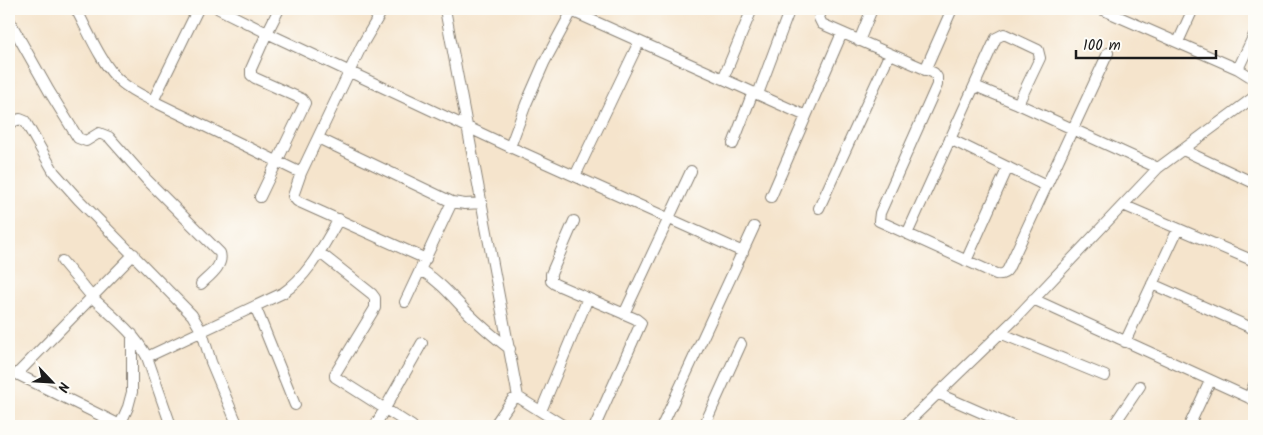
<svg xmlns="http://www.w3.org/2000/svg" width="1263" height="435" viewBox="0 0 1263 435" font-family="Kalam,sans-serif">
<rect width="100%" height="100%" fill="#fdfcf7"/>
<filter id="ink" filterUnits="userSpaceOnUse"><feTurbulence type="fractalNoise" baseFrequency=".02" numOctaves="2"/><feDisplacementMap in="SourceGraphic" scale="10" xChannelSelector="R" yChannelSelector="G"/><feConvolveMatrix kernelMatrix="1 2 1 2 8 2 1 2 1" color-interpolation-filters="sRGB"/></filter>
<filter id="wash" filterUnits="userSpaceOnUse"><feTurbulence type="fractalNoise" baseFrequency=".0096" numOctaves="4" result="noise"/><feDisplacementMap in="SourceGraphic" scale="20" xChannelSelector="R" yChannelSelector="G"/><feGaussianBlur stdDeviation="1.12" result="paint"/><feColorMatrix in="noise" values="0 0 0 0 0 0 0 0 0 0 0 0 0 0 0 0 0 1.4 0 .05"/><feComposite in="paint" operator="in"/></filter>
<g filter="url(#wash)">
<rect width="100%" height="100%" fill="#f5e4cc"/>
</g>
<g filter="url(#ink)">
<g fill="none" stroke-linecap="round" stroke-linejoin="round">
<defs>
<path id="street" d="M 76,9 C 87,29 103,67 120,81 C 130,90 141,95 153,101 L 198,9
M 219,9 L 267,33 L 279,9
M 445,9 L 518,397
M 567,9 L 806,116
M 822,9 L 819,18 L 822,24 L 934,73 L 937,77 L 937,85 L 880,213 L 879,221 L 996,274 C 1002,275 1005,274 1008,269 L 1108,53
M 1101,9 L 1238,69 L 1254,79
M 9,20 L 49,91 L 78,138 L 86,141 L 99,133 L 109,137 L 146,179 L 220,253 C 224,266 209,276 201,284
M 859,41 L 872,9
M 1178,42 L 1193,9
M 1238,69 L 1254,35
M 925,70 L 952,9
M 723,79 L 752,9
M 975,86 L 1018,104 L 1158,168
M 758,94 L 788,14
M 153,101 L 301,173 L 362,45 L 383,9
M 9,123 L 20,119 L 25,121 L 54,172 L 78,199 L 192,315 L 202,332 L 211,362 L 238,426
M 318,138 L 452,202 L 465,204 L 482,203
M 950,139 L 1046,186
M 733,144 L 753,92
M 510,147 L 526,104 L 544,63 L 573,9
M 1183,150 L 1254,183
M 301,173 L 293,196 L 297,201 L 426,259
M 575,176 L 639,42
M 260,197 L 305,103 L 302,99 L 255,78 L 251,75 L 251,69 L 267,33 L 510,147 L 743,252
M 771,197 L 842,33
M 1123,205 L 1254,261
M 819,208 L 889,55
M 574,221 L 551,274 L 551,281 L 555,284 L 636,319 L 641,323 L 595,426
M 907,234 L 996,38 L 1004,34 L 1038,50 L 1040,58 L 1018,104
M 319,252 L 372,294 L 375,298 L 375,308 L 335,374 L 335,377 L 412,426
M 134,254 L 92,297 C 112,316 134,332 147,357 L 171,426
M 62,261 L 92,297 L 17,374 L 120,425 L 120,426
M 966,261 L 1008,167
M 421,270 C 440,282 450,294 465,310 C 479,324 494,337 510,349
M 1152,284 L 1254,329
M 1033,299 L 1254,400
M 405,302 L 452,202
M 255,306 L 295,405
M 624,314 L 691,171
M 1000,333 L 1105,376
M 1125,342 L 1178,229
M 147,357 L 283,293 C 309,275 323,246 339,219
M 939,394 L 1012,426
M 1249,398 L 1254,385
M 541,411 L 588,298
M 120,425 L 128,407 L 132,392 L 132,334
M 375,426 L 422,343
M 494,426 L 512,400 L 518,397 L 564,426
M 662,426 L 754,227
M 704,426 L 741,344
M 904,426 L 1016,318 L 1158,168 L 1254,97
M 1113,426 L 1140,386
M 1189,426 L 1210,381"/>
</defs>
<use href="#street" stroke="#888074" stroke-width="12"/>
<use href="#street" stroke="#fff" stroke-width="10"/>
</g>
</g>
<rect width="1263" height="435" fill="none" stroke="#fdfcf7" stroke-width="30"/>
<g transform="translate(52 382) rotate(115)" stroke="#fdfcf7" stroke-width="4" paint-order="stroke">
<path d="M0-4L9 19L0 12L-9 19Z" fill="#1c1c1c"/>
<text y="-8" font-size="14" font-weight="bold" text-anchor="middle" fill="#1c1c1c">N</text>
</g>
<path d="M1076 50v8h140v-8" fill="none" stroke="#1c1c1c" stroke-width="2.5"/>
<text x="1083" y="50" font-size="15" fill="#1c1c1c" stroke="#fdfcf7" stroke-width="4" paint-order="stroke">100 m</text>
</svg>
